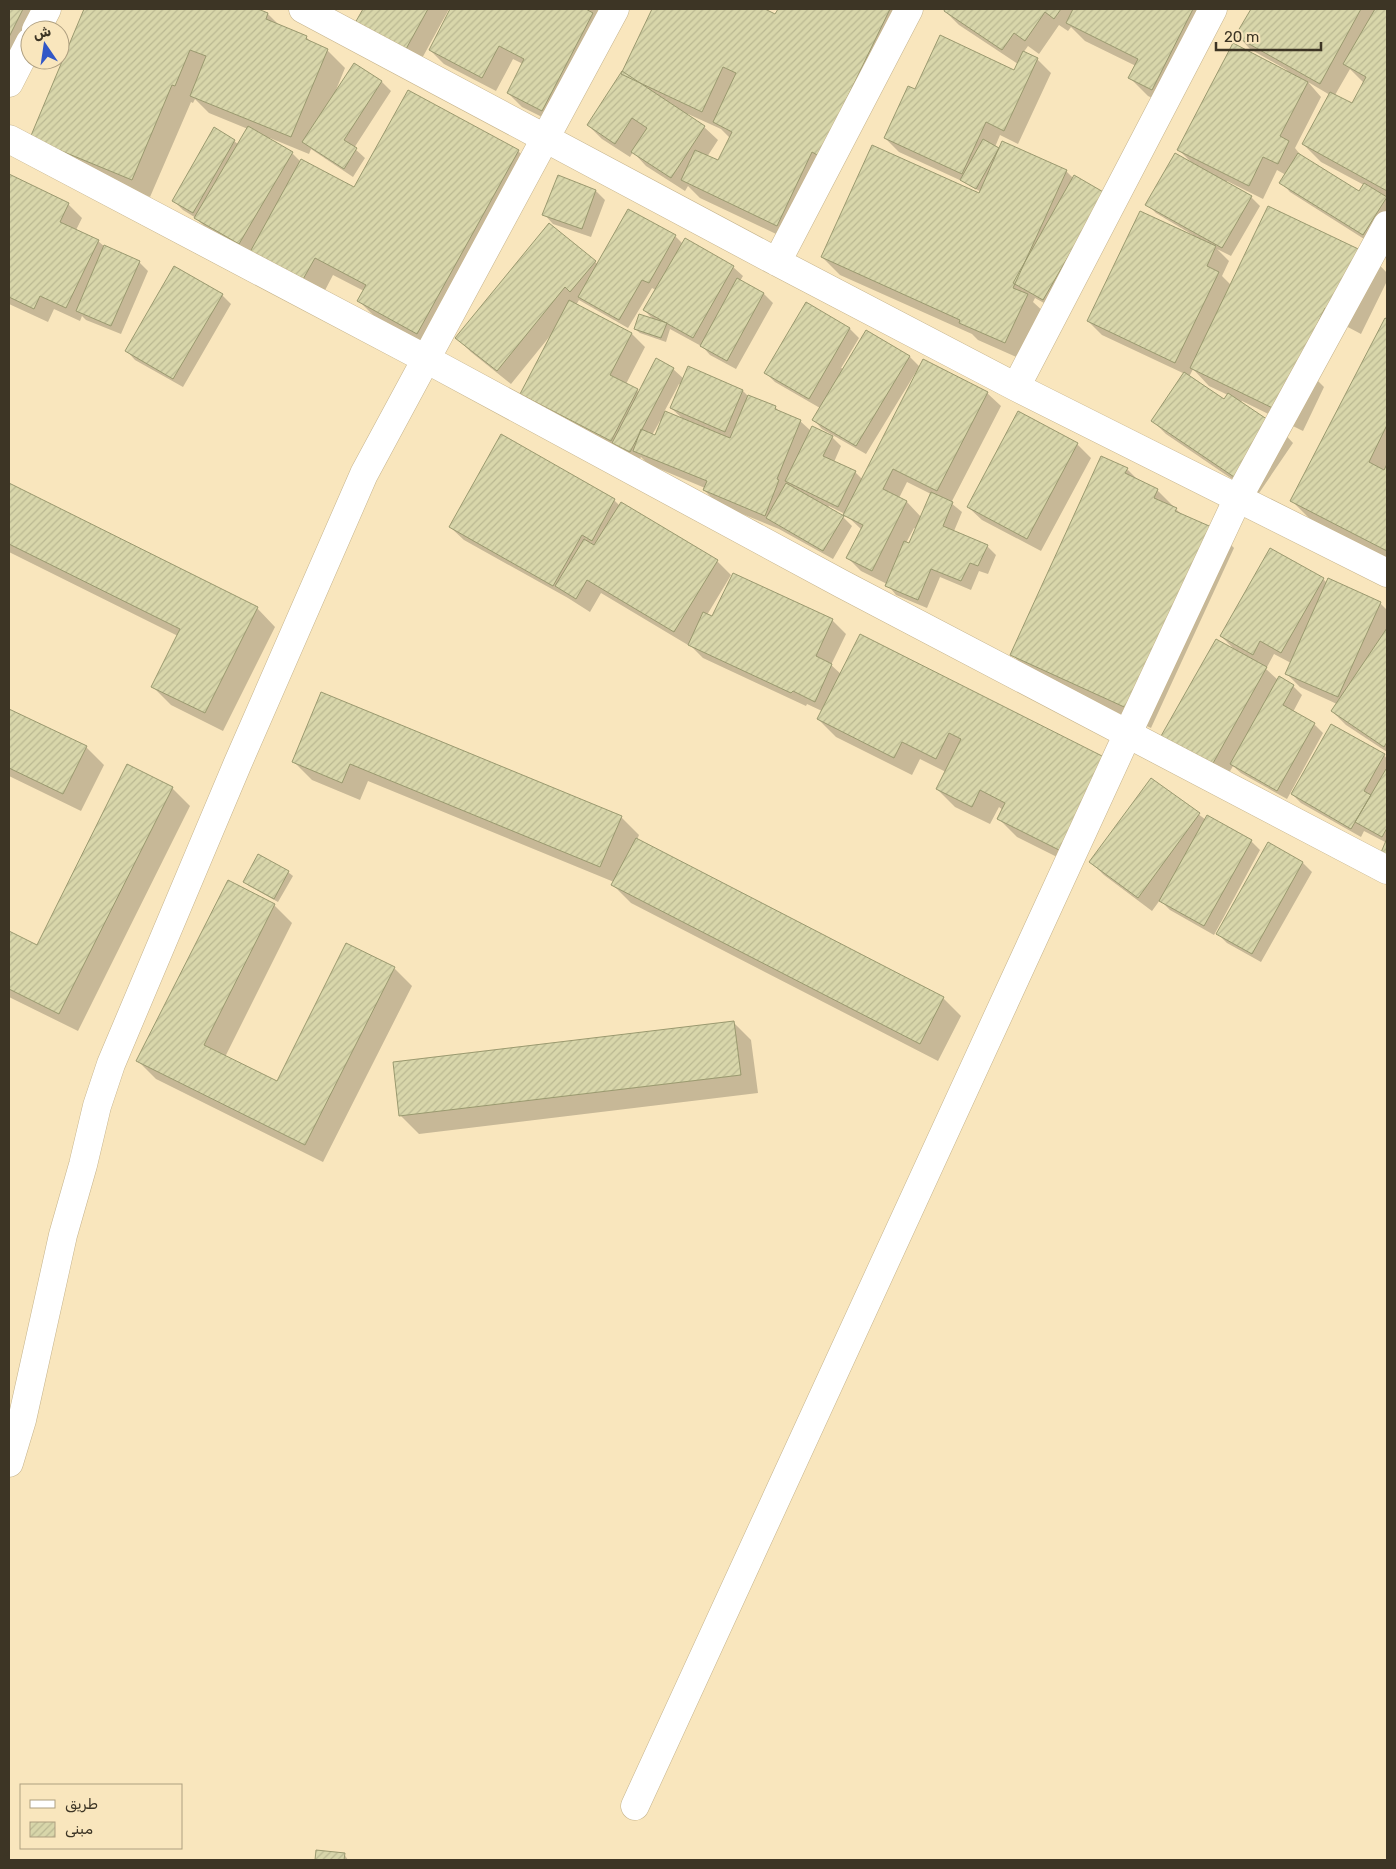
<svg xmlns="http://www.w3.org/2000/svg" width="1396" height="1869" viewBox="0 0 1396 1869" font-family="Rubik,'Noto Sans Arabic',sans-serif">
<defs>
<pattern id="building-hatch" width="6" height="6" patternUnits="userSpaceOnUse" patternTransform="scale(1.25)"><rect width="6" height="6" fill="#d8d6aa"/><path d="M-1 1l2-2M0 6l6-6M5 7l2-2" fill="none" stroke="#bab892"/></pattern>
</defs>
<rect width="100%" height="100%" fill="#f9e6bd"/>
<path fill="#0003" fill-rule="evenodd" d="M 9,9 L 49,9 L 9,90 Z
M 85,9 L 254,9 L 268,14 L 280,26 L 306,37 L 313,44 L 327,50 L 345,68 L 336,90 L 337,90 L 354,64 L 382,82 L 391,91 L 354,148 L 365,158 L 353,177 L 311,149 L 309,154 L 270,138 L 269,140 L 292,153 L 301,162 L 354,189 L 518,151 L 536,169 L 435,351 L 377,319 L 359,301 L 364,291 L 333,275 L 321,298 L 270,270 L 250,250 L 249,253 L 205,227 L 196,218 L 183,210 L 174,201 L 234,141 L 239,145 L 248,129 L 209,113 L 195,99 L 193,103 L 191,102 L 150,197 L 49,156 L 31,138 Z
M 364,9 L 449,9 L 420,62 L 357,22 Z
M 452,9 L 619,9 L 556,124 L 522,107 L 508,93 L 523,64 L 513,59 L 496,91 L 444,64 L 430,50 Z
M 654,9 L 762,9 L 776,15 L 779,9 L 894,9 L 795,243 L 700,198 L 688,186 L 685,191 L 646,166 L 633,152 L 630,157 L 602,139 L 588,125 L 622,76 ZM 688,114 L 721,129 L 730,138 L 718,162 L 707,157 L 718,140 L 704,127 L 687,115 Z
M 947,9 L 1220,9 L 1171,107 L 1148,96 L 1130,78 L 1136,66 L 1085,41 L 1071,27 L 1068,31 L 1059,25 L 1039,54 L 1028,46 L 1023,53 L 1037,59 L 1051,73 L 1018,144 L 1000,135 L 995,147 L 1000,150 L 1003,143 L 1066,171 L 1074,179 L 1104,194 L 1053,308 L 1035,298 L 1033,302 L 1045,313 L 1023,360 L 978,340 L 972,334 L 840,275 L 822,257 L 980,195 L 981,192 L 964,182 L 899,152 L 885,138 L 916,91 L 1015,71 L 1018,64 L 959,25 L 945,11 Z
M 1252,9 L 1387,9 L 1387,198 L 1386,198 L 1387,220 L 1372,244 L 1290,192 L 1281,182 L 1286,175 L 1277,170 L 1263,199 L 1227,181 L 1226,183 L 1251,197 L 1260,206 L 1231,256 L 1217,249 L 1229,261 L 1222,276 L 1231,285 L 1372,257 L 1387,273 L 1387,281 L 1361,334 L 1344,325 L 1317,380 L 1324,387 L 1303,431 L 1242,401 L 1241,403 L 1280,429 L 1293,443 L 1257,496 L 1166,434 L 1152,420 L 1185,374 L 1102,335 L 1088,321 L 1192,237 L 1193,235 L 1156,213 L 1147,204 L 1192,163 L 1179,150 L 1287,70 L 1250,49 L 1237,35 ZM 1350,69 L 1364,83 L 1352,104 L 1335,95 ZM 1308,82 L 1330,95 L 1303,144 L 1321,162 L 1364,185 L 1359,193 L 1302,157 L 1295,148 L 1321,97 ZM 1193,369 L 1209,386 L 1228,395 L 1224,401 L 1189,377 Z
M 9,176 L 68,204 L 82,218 L 76,230 L 98,241 L 105,247 L 139,262 L 148,271 L 121,334 L 86,320 L 82,316 L 80,321 L 54,309 L 48,322 L 9,304 Z
M 596,191 L 605,200 L 591,237 L 553,224 L 544,214 Z
M 629,210 L 675,236 L 683,244 L 733,267 L 743,276 L 740,281 L 764,294 L 773,303 L 736,369 L 710,355 L 703,347 L 670,329 L 666,342 L 640,333 L 635,329 L 655,321 L 644,310 L 656,290 L 652,288 L 628,328 L 579,300 L 576,305 L 632,334 L 645,347 L 626,384 L 640,393 L 673,369 L 684,379 L 689,368 L 743,391 L 749,397 L 775,407 L 781,413 L 800,421 L 811,431 L 832,437 L 841,446 L 834,462 L 855,472 L 863,480 L 987,393 L 1001,406 L 951,503 L 962,512 L 954,531 L 987,546 L 996,555 L 988,574 L 979,571 L 971,590 L 940,577 L 927,608 L 896,595 L 887,584 L 861,571 L 847,557 L 862,530 L 845,514 L 829,506 L 828,508 L 843,517 L 852,526 L 833,559 L 779,529 L 718,504 L 704,490 L 705,488 L 648,464 L 641,457 L 639,460 L 535,407 L 521,394 L 550,336 L 511,384 L 471,352 L 457,338 L 595,262 L 598,264 ZM 679,384 L 681,385 L 671,408 L 684,420 L 664,412 ZM 660,421 L 662,422 L 656,436 L 652,435 ZM 907,482 L 931,494 L 921,517 L 907,502 L 899,498 ZM 914,528 L 916,529 L 909,545 L 906,543 Z
M 222,295 L 231,304 L 183,387 L 135,360 L 126,350 Z
M 806,304 L 850,329 L 859,338 L 841,368 L 844,369 L 866,331 L 910,357 L 920,367 L 919,367 L 866,454 L 822,429 L 813,419 L 820,408 L 775,382 L 766,373 Z
M 1386,320 L 1387,321 L 1387,559 L 1310,519 L 1292,501 Z
M 1077,444 L 1091,458 L 1041,551 L 982,520 L 968,507 Z
M 1127,469 L 1139,481 L 1157,490 L 1182,515 L 1216,530 L 1234,548 L 1151,728 L 1030,673 L 1012,654 Z
M 9,485 L 257,608 L 275,627 L 223,731 L 171,705 L 153,687 L 178,636 L 9,552 Z
M 614,500 L 620,506 L 717,561 L 731,575 L 707,615 L 713,618 L 832,620 L 846,634 L 831,665 L 841,674 L 1105,759 L 1123,777 L 1077,867 L 1017,837 L 999,819 L 1003,810 L 999,807 L 990,824 L 955,807 L 937,789 L 946,772 L 920,759 L 912,775 L 836,737 L 818,719 L 822,711 L 807,704 L 806,706 L 703,658 L 689,644 L 688,645 L 601,593 L 590,612 L 568,598 L 464,540 L 450,527 Z
M 1323,579 L 1327,583 L 1380,603 L 1387,610 L 1387,752 L 1346,725 L 1332,711 L 1337,704 L 1300,687 L 1286,673 L 1291,663 L 1274,654 L 1266,669 L 1278,680 L 1293,686 L 1302,695 L 1293,712 L 1314,724 L 1323,733 L 1287,799 L 1241,773 L 1233,766 L 1226,778 L 1177,750 L 1235,650 L 1221,636 Z
M 322,694 L 621,817 L 639,835 L 637,840 L 943,998 L 961,1016 L 938,1061 L 631,903 L 613,885 L 614,882 L 368,781 L 360,800 L 312,780 L 294,762 Z
M 9,710 L 86,747 L 104,765 L 81,811 L 9,776 Z
M 1384,755 L 1387,759 L 1387,860 L 1381,854 L 1387,843 L 1364,831 L 1361,837 L 1301,803 L 1292,794 Z
M 1152,779 L 1206,820 L 1251,841 L 1260,850 L 1214,935 L 1170,910 L 1160,900 L 1152,911 L 1104,875 L 1091,862 Z
M 172,788 L 190,806 L 78,1031 L 9,997 L 9,932 L 38,947 Z
M 1268,844 L 1303,863 L 1312,872 L 1261,962 L 1227,943 L 1218,934 Z
M 288,872 L 293,876 L 278,902 L 249,886 L 244,881 Z
M 274,905 L 292,923 L 225,1057 L 277,1083 L 394,968 L 412,986 L 323,1162 L 156,1079 L 138,1061 Z
M 733,1022 L 751,1040 L 758,1093 L 419,1134 L 401,1116 Z
M 317,1851 L 344,1854 L 348,1860 L 316,1860 Z"/>
<path fill="url(#building-hatch)" stroke="#9a996f" d="M 9,9 L 23,9 L 9,37 Z
M 84,9 L 258,9 L 268,13 L 266,19 L 307,36 L 306,39 L 328,49 L 291,137 L 190,96 L 206,56 L 190,50 L 175,86 L 172,85 L 132,180 L 30,138 Z
M 363,9 L 428,9 L 406,49 L 355,23 Z
M 450,9 L 586,9 L 593,13 L 542,111 L 507,93 L 524,59 L 499,46 L 482,78 L 429,50 Z
M 652,9 L 765,9 L 775,14 L 778,9 L 890,9 L 819,156 L 812,152 L 777,226 L 681,180 L 695,150 L 718,160 L 732,132 L 713,122 L 736,73 L 723,67 L 702,112 L 621,74 Z
M 945,9 L 1061,9 L 1054,19 L 1045,12 L 1025,41 L 1014,33 L 1002,50 L 944,11 Z
M 1073,9 L 1193,9 L 1152,90 L 1128,78 L 1138,59 L 1066,23 Z
M 1251,9 L 1361,9 L 1320,84 L 1235,36 Z
M 1375,9 L 1387,9 L 1387,191 L 1302,144 L 1330,92 L 1352,103 L 1366,77 L 1343,64 Z
M 940,35 L 1014,70 L 1023,51 L 1038,58 L 1004,131 L 986,122 L 962,174 L 884,138 L 908,86 L 915,89 Z
M 1233,43 L 1308,82 L 1280,136 L 1289,141 L 1278,164 L 1263,157 L 1249,186 L 1177,150 Z
M 354,63 L 382,81 L 344,140 L 357,148 L 344,169 L 302,142 Z
M 622,71 L 705,126 L 671,178 L 631,152 L 647,128 L 632,118 L 615,144 L 587,125 Z
M 408,90 L 519,150 L 417,334 L 357,301 L 366,285 L 315,258 L 302,281 L 250,252 L 301,159 L 354,187 Z
M 248,126 L 293,152 L 239,244 L 194,218 Z
M 214,127 L 235,140 L 193,213 L 172,201 Z
M 983,139 L 999,148 L 976,189 L 960,180 Z
M 1002,141 L 1067,170 L 1013,288 L 1028,294 L 1005,343 L 959,323 L 960,320 L 821,257 L 872,145 L 979,193 Z
M 1175,153 L 1252,196 L 1222,248 L 1145,205 Z
M 1298,153 L 1359,191 L 1364,183 L 1387,197 L 1363,235 L 1279,183 Z
M 9,174 L 69,203 L 60,222 L 99,240 L 66,308 L 40,296 L 34,309 L 9,297 Z
M 558,175 L 596,190 L 582,229 L 542,215 Z
M 1074,175 L 1105,193 L 1043,300 L 1013,283 Z
M 1268,206 L 1373,256 L 1343,317 L 1325,308 L 1298,364 L 1285,414 L 1190,368 Z
M 628,209 L 676,235 L 649,283 L 642,280 L 619,320 L 578,297 Z
M 1140,211 L 1216,246 L 1207,266 L 1219,272 L 1175,363 L 1087,321 Z
M 549,223 L 596,261 L 570,292 L 565,287 L 497,371 L 455,338 Z
M 685,238 L 734,266 L 693,338 L 643,310 Z
M 104,245 L 140,261 L 111,326 L 76,311 Z
M 174,266 L 223,294 L 173,379 L 125,351 Z
M 737,278 L 764,293 L 727,361 L 700,346 Z
M 569,300 L 632,333 L 610,375 L 638,389 L 611,441 L 520,394 Z
M 806,302 L 850,328 L 809,399 L 764,373 Z
M 639,314 L 667,323 L 661,338 L 634,329 Z
M 1385,318 L 1387,319 L 1387,425 L 1369,462 L 1384,470 L 1387,464 L 1387,551 L 1290,501 Z
M 866,330 L 910,356 L 856,446 L 812,420 Z
M 656,358 L 674,368 L 630,452 L 612,443 Z
M 923,359 L 988,392 L 937,491 L 893,469 L 883,489 L 907,501 L 872,571 L 846,558 L 863,525 L 843,515 Z
M 688,366 L 743,390 L 725,432 L 670,408 Z
M 1184,372 L 1224,399 L 1228,393 L 1280,428 L 1243,483 L 1151,421 Z
M 748,395 L 776,406 L 775,409 L 801,420 L 777,479 L 779,480 L 765,516 L 703,490 L 707,481 L 633,451 L 641,429 L 655,435 L 665,411 L 730,438 Z
M 1018,411 L 1078,443 L 1027,539 L 967,507 Z
M 812,426 L 833,436 L 823,456 L 856,471 L 838,507 L 785,481 Z
M 501,434 L 615,499 L 592,541 L 582,535 L 553,586 L 449,527 Z
M 1101,456 L 1128,468 L 1125,473 L 1158,489 L 1154,498 L 1177,508 L 1175,511 L 1216,529 L 1133,711 L 1010,655 Z
M 9,483 L 258,607 L 205,713 L 151,687 L 180,629 L 9,544 Z
M 786,483 L 844,516 L 823,551 L 766,518 Z
M 931,492 L 953,502 L 943,526 L 988,545 L 978,566 L 970,563 L 961,581 L 931,569 L 918,600 L 885,586 L 904,541 L 909,543 Z
M 621,502 L 718,560 L 674,632 L 587,580 L 576,599 L 555,586 L 584,539 L 594,545 Z
M 1270,548 L 1324,578 L 1281,653 L 1260,641 L 1253,655 L 1220,636 Z
M 733,573 L 833,619 L 816,656 L 832,664 L 815,702 L 793,691 L 791,693 L 688,645 L 703,612 L 712,616 Z
M 1328,578 L 1381,602 L 1338,697 L 1285,674 Z
M 1387,628 L 1387,742 L 1384,747 L 1331,711 Z
M 860,634 L 1106,758 L 1059,850 L 997,819 L 1005,803 L 980,790 L 972,807 L 936,789 L 961,739 L 949,733 L 936,759 L 902,742 L 894,758 L 817,719 Z
M 1216,639 L 1267,667 L 1212,765 L 1161,736 Z
M 1279,676 L 1294,685 L 1283,705 L 1315,723 L 1277,791 L 1230,764 Z
M 321,692 L 622,816 L 600,867 L 350,764 L 342,783 L 292,762 Z
M 9,709 L 87,746 L 63,794 L 9,768 Z
M 1331,724 L 1385,754 L 1364,791 L 1371,795 L 1351,829 L 1291,794 Z
M 127,764 L 173,787 L 59,1014 L 9,989 L 9,931 L 37,945 Z
M 1386,769 L 1387,770 L 1387,828 L 1382,837 L 1355,822 Z
M 1151,778 L 1200,813 L 1138,898 L 1089,862 Z
M 1207,815 L 1252,840 L 1204,926 L 1159,901 Z
M 636,838 L 944,997 L 920,1044 L 611,885 Z
M 1387,838 L 1387,858 L 1380,855 Z
M 1268,842 L 1303,862 L 1252,954 L 1216,934 Z
M 258,854 L 289,871 L 274,899 L 243,882 Z
M 228,880 L 275,904 L 204,1045 L 277,1081 L 346,943 L 395,967 L 305,1145 L 136,1061 Z
M 734,1021 L 741,1075 L 399,1116 L 393,1062 Z
M 316,1850 L 345,1853 L 344,1860 L 315,1860 Z"/>
<g fill="none" stroke-linecap="round" stroke-linejoin="round">
<defs>
<path id="minor" d="M 303,9 L 777,262 L 1016,387 L 1387,573
M 36,30 L 47,9
M 9,83 L 30,42
M 9,139 L 426,359 L 842,584 L 1387,870
M 777,262 L 909,9
M 1016,387 L 1213,9
M 9,1463 L 22,1420 L 63,1235 L 83,1165 L 97,1106 L 111,1064 L 237,765 L 364,474 L 615,9
M 635,1806 L 1128,733 L 1238,498 L 1387,225"/>
</defs>
<use href="#minor" stroke="#c5b38b" stroke-width="29"/>
<use href="#minor" stroke="#fff" stroke-width="28"/>
</g>
<rect width="1396" height="1869" fill="none" stroke="#3d3525" stroke-width="20"/>
<rect x="20" y="1784" width="162" height="65" fill="#f9e6bd" stroke="#ae9f80"/>
<rect x="30" y="1800" width="25" height="8" fill="#ffffff" stroke="#ae9f80"/>
<text x="65" y="1809" font-size="15" fill="#3d3525">طريق</text>
<rect x="30" y="1822" width="25" height="15" fill="url(#building-hatch)" stroke="#ae9f80"/>
<text x="65" y="1834" font-size="15" fill="#3d3525">مبنى</text>
<g transform="translate(45 45) rotate(347)"><circle r="24" fill="#f9e6bd" stroke="#ae9f80"/>
<path d="M0-4L9 19L0 12L-9 19Z" fill="#3157c7"/>
<text y="-8" font-size="14" font-weight="bold" text-anchor="middle" fill="#3d3525">ش</text>
</g>
<path d="M1216 42v8h105v-8" fill="none" stroke="#3d3525" stroke-width="2.5"/>
<text x="1224" y="42" font-size="15" fill="#3d3525" stroke="#f9e6bd" stroke-width="4" paint-order="stroke">20 m</text>
</svg>
